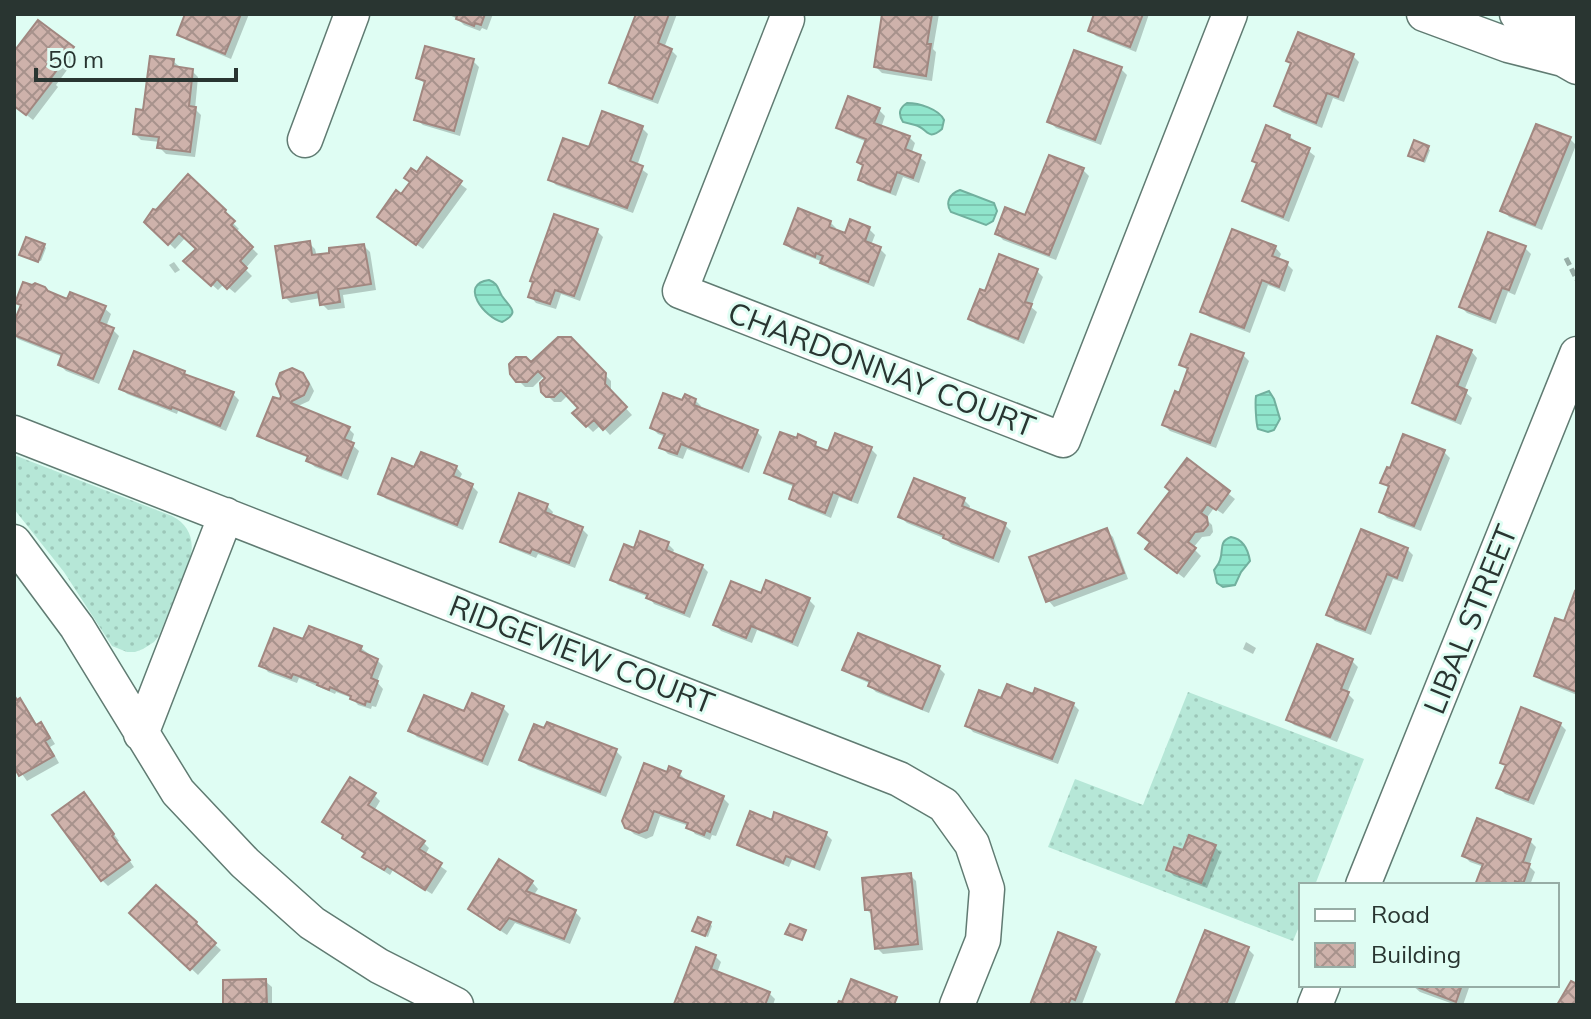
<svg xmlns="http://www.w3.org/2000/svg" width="1591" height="1019" viewBox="0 0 1591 1019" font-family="Mulish,sans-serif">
<defs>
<pattern id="grass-dots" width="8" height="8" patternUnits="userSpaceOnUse" patternTransform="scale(2)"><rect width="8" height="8" fill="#b6e7d7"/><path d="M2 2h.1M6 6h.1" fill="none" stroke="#9cc7b9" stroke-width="1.8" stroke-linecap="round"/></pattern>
<pattern id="water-rules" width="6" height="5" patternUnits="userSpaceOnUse" patternTransform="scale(2)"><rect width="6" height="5" fill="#90e5cc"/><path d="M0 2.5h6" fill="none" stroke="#7cc5b0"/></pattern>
<pattern id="building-cross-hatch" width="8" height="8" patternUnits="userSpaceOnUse" patternTransform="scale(2)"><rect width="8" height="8" fill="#ceb2ab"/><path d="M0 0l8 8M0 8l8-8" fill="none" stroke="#a7928c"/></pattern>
</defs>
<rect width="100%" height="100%" fill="#dffdf3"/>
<path fill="url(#grass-dots)" d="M 14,455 L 172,516 C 188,524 194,538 191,555 L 159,636 L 154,642 L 143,649 L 135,652 L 127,652 L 112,646 L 64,572 L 14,509 Z
M 1188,692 L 1364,759 L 1315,885 L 1301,885 L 1301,922 L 1293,941 L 1048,847 L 1075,779 L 1143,805 Z"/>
<path fill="url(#water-rules)" stroke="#71b09e" stroke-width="2" d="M 907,103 C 919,103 939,109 944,120 L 942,129 C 927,142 928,128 915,125 C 911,124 907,123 903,122 C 898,114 899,108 907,103 Z
M 960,190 L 994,203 L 997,211 L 993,221 L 986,225 L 951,212 C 945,203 949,194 960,190 Z
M 489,280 C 499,284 497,288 502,296 C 510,308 521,312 502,322 C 485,318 458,284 489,280 Z
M 1269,391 L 1274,399 L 1280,419 L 1274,430 L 1268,432 L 1258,429 C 1256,424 1255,402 1256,396 Z
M 1231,537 C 1243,539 1248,549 1250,561 L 1241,572 L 1235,585 L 1223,587 L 1217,583 L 1214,570 C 1216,567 1219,564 1220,560 C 1224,549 1218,542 1231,537 Z"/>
<path fill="#0003" d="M 187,14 L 249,14 L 231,59 L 186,40 L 180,34 Z
M 447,14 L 493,14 L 487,30 L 482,28 L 480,31 L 464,25 L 458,19 Z
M 638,14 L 677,14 L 664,48 L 671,50 L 677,56 L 658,104 L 618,89 L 612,82 Z
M 884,14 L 939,14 L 933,49 L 936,52 L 932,81 L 882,73 L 876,67 Z
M 1096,14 L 1149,14 L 1136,52 L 1096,36 L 1090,30 Z
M 72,49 L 78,55 L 56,85 L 58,87 L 33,120 L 14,105 L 14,52 Z
M 1353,56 L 1359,62 L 1344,102 L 1333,98 L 1322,128 L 1282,112 L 1276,106 L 1292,65 L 1289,61 Z
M 173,61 L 180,67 L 192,71 L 198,77 L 195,109 L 201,115 L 195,157 L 166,154 L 159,147 L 160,142 L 141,140 L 135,134 L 144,112 Z
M 473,61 L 479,67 L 460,136 L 423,125 L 416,119 L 426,85 L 419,78 Z
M 1121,69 L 1127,75 L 1101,145 L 1056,128 L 1050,122 Z
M 879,110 L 885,116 L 881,128 L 909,137 L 915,143 L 912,152 L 926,162 L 919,183 L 903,177 L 896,196 L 866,185 L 860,179 L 864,167 L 859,162 L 867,142 L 845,133 L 839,127 Z
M 642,128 L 648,134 L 637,166 L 648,174 L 633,213 L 556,185 L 550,179 L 590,149 Z
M 1289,136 L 1315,156 L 1289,222 L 1250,206 L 1244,200 Z
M 1570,139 L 1576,145 L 1542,230 L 1509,217 L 1503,210 Z
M 1427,148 L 1430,150 L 1425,163 L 1410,155 Z
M 428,160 L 467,189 L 423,249 L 386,223 Z
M 1083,170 L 1089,176 L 1056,260 L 1003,240 L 997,233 L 1026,217 Z
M 189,177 L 231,217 L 229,219 L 239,229 L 235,232 L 258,254 L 245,269 L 252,276 L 235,293 L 224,284 L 218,290 L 192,267 L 198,249 L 186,237 L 175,249 L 147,222 Z
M 830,222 L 836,228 L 835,231 L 846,236 L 852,222 L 869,229 L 875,235 L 871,245 L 880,249 L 886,255 L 874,287 L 829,269 L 823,262 L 792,250 L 786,244 Z
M 597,231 L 603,237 L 580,301 L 561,294 L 556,309 L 536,303 L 530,296 Z
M 309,243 L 315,249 L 317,257 L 364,246 L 370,252 L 376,290 L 343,295 L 345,308 L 328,310 L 322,304 L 321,298 L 291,303 L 285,297 Z
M 44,245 L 46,248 L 41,261 L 22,254 Z
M 1275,247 L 1281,254 L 1278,261 L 1287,264 L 1293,270 L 1285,292 L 1268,285 L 1250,333 L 1209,317 L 1203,311 Z
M 1525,248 L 1531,254 L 1515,295 L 1508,292 L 1496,324 L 1467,313 L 1461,307 Z
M 174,262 L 180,270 L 175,273 L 169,265 Z
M 1037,271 L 1043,277 L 1031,307 L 1037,312 L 1024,344 L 976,324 L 970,318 L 986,294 Z
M 17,302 L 69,302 L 104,308 L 111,314 L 106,327 L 113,330 L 119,336 L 99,384 L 66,371 L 60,365 L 63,357 L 18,339 L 14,335 L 14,327 L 22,307 Z
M 570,339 L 611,381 L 611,392 L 632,415 L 610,435 L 601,425 L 593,432 L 575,414 L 581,409 L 568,395 L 561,402 L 554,402 L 543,391 L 548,379 L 545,375 L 533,387 L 525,387 L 512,374 L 531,365 Z
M 1471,351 L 1477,358 L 1464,391 L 1472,398 L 1461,425 L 1420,408 L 1414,402 Z
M 1243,355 L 1249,361 L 1216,448 L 1170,431 L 1164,425 L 1180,396 L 1189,372 L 1182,365 Z
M 184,373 L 189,378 L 233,394 L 239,400 L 226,431 L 178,411 L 177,414 L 127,394 L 121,388 Z
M 302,374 L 309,381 L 314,391 L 309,401 L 296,407 L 348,428 L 354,434 L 351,444 L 359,451 L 348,480 L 315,467 L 308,461 L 309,458 L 266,441 L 259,435 L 281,402 Z
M 695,400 L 701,406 L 700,409 L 756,431 L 762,437 L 749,473 L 687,449 L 683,459 L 668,454 L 662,448 L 666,437 L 658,434 L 652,428 Z
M 815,444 L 822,451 L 829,454 L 871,449 L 877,455 L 858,504 L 839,497 L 831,518 L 797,504 L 791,498 L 795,487 L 773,478 L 766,472 Z
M 1444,452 L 1450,458 L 1421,531 L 1387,518 L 1381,512 L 1390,489 L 1383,483 Z
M 1187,461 L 1235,499 L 1223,514 L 1214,508 L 1206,519 L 1212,525 L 1213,532 L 1210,536 L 1202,537 L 1193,548 L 1201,556 L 1184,578 L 1154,555 L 1172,492 Z
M 456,467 L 462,474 L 459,480 L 472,486 L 478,492 L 463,530 L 386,499 L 380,493 L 416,470 Z
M 964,500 L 970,506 L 969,510 L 1005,525 L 1011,531 L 999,563 L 951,544 L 946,539 L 907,523 L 900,517 Z
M 547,506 L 553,512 L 551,517 L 582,529 L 588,535 L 575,568 L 538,554 L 536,558 L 509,547 L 503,541 Z
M 1107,531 L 1113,537 L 1128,579 L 1054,607 L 1048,600 Z
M 668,544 L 674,550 L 672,555 L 702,566 L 708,572 L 690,618 L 654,604 L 649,597 L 618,585 L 612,579 L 635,551 Z
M 1407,549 L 1413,555 L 1403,582 L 1393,579 L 1371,635 L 1335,621 L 1329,615 Z
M 1577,594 L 1577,695 L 1542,681 L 1536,675 L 1565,624 Z
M 762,595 L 809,600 L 815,606 L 798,647 L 757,630 L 752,643 L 721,631 L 715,624 Z
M 304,642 L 361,648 L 377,660 L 383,666 L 377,682 L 383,689 L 376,707 L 372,706 L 371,709 L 358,705 L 352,698 L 336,692 L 335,694 L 299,678 L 297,683 L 268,672 L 262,665 Z
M 1246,642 L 1256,648 L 1253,654 L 1243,649 Z
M 1352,661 L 1358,667 L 1347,693 L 1354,700 L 1337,742 L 1294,725 L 1288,719 Z
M 939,668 L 945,674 L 929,713 L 876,692 L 870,686 L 871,684 L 851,675 L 844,669 Z
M 14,693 L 18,701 L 20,700 L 26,706 L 38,727 L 41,725 L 47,731 L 55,744 L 50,747 L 59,763 L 27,781 L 14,763 Z
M 473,695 L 503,708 L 509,714 L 488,766 L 417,737 L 411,731 L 466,714 Z
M 1034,696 L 1073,704 L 1079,710 L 1058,764 L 973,732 L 967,725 L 1003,701 Z
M 1560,724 L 1566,730 L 1534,805 L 1505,794 L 1499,788 L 1507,767 L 1502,762 Z
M 616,751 L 622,757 L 606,797 L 528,766 L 522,760 Z
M 679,773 L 685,779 L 684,781 L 723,798 L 729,804 L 716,836 L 712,835 L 710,840 L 695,834 L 689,826 L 660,816 L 653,836 L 646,839 L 634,834 L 627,827 L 668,775 Z
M 374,795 L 380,801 L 374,811 L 423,842 L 429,848 L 425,855 L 447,871 L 432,894 L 393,870 L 390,875 L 371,863 L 365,857 L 367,854 L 350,843 L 345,836 L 325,821 Z
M 89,801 L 119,841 L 117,842 L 134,867 L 108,886 L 102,880 Z
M 776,815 L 826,834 L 832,840 L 820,871 L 792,860 L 789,867 L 746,850 L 740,844 L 773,822 Z
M 1478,821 L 1530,841 L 1536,847 L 1529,866 L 1535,872 L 1530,885 L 1477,885 L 1484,867 L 1470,862 L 1464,856 Z
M 1214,846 L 1221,853 L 1207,888 L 1174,876 L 1168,870 L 1184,853 Z
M 910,875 L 916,881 L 923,950 L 883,954 L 877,948 L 873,916 L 867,910 Z
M 532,882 L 538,889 L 533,896 L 575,912 L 581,918 L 570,944 L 515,923 L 507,935 L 477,915 Z
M 132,913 L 196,923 L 202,929 L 200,931 L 221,950 L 198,975 Z
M 709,923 L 712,926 L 708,937 L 697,933 Z
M 1095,948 L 1101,954 L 1082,1004 L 1077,1003 L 1076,1005 L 1033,1005 Z
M 1248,949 L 1254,955 L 1234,1005 L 1177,1005 Z
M 715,956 L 721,962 L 717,973 L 769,993 L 775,999 L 773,1005 L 678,1005 L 677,1003 Z
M 265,981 L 272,987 L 272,1005 L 225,1005 Z
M 1470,985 L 1463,1005 L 1456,1005 L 1420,992 L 1413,986 Z"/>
<path fill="url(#building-cross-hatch)" stroke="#a18780" stroke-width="2" d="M 185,14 L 241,14 L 225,54 L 177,35 Z
M 452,14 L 485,14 L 481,25 L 475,23 L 474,26 L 456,19 L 457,16 Z
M 636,14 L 669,14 L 658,43 L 672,49 L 652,99 L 609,83 Z
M 882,14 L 932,14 L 927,44 L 931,44 L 926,76 L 874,67 Z
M 1094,14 L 1143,14 L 1130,47 L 1088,31 Z
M 38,20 L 74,47 L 51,78 L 53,80 L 26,115 L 14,106 L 14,49 L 15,50 Z
M 1298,32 L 1354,54 L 1338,97 L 1327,93 L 1316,123 L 1274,106 L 1291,63 L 1286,61 Z
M 425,46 L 474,59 L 454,131 L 414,120 L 425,81 L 416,78 Z
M 1074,50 L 1122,67 L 1095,140 L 1047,122 Z
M 150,56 L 174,59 L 173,66 L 193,69 L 189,106 L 196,107 L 190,152 L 157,148 L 159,137 L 133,134 L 136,109 L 143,110 Z
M 848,96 L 880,108 L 874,123 L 910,136 L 905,149 L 921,155 L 913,178 L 897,172 L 890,192 L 858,180 L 863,165 L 857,162 L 866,139 L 836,128 Z
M 602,111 L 643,126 L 630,161 L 643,166 L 627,208 L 548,180 L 563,138 L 589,147 Z
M 1536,124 L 1571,137 L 1535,225 L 1500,211 Z
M 1266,125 L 1290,135 L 1289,139 L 1310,148 L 1283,217 L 1242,201 L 1257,163 L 1252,161 Z
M 1414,140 L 1429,146 L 1423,161 L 1408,156 Z
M 1049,155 L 1084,168 L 1049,255 L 995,234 L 1005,207 L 1025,215 Z
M 427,157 L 462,181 L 416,245 L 377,217 L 396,190 L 401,194 L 410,182 L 404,178 L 411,168 L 417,172 Z
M 188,174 L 226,210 L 225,212 L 235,221 L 231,225 L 253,247 L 240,261 L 247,268 L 227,289 L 217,279 L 211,286 L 183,261 L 196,249 L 179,233 L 168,245 L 144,222 L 153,209 L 156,210 Z
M 798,208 L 831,221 L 829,227 L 845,233 L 850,219 L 870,227 L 865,241 L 881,247 L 868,282 L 820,263 L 823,256 L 816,253 L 815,257 L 784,244 Z
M 554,214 L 598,229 L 574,296 L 555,290 L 550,304 L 528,297 L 533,282 L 530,281 Z
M 1232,229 L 1276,246 L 1272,256 L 1288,262 L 1279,287 L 1262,280 L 1244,328 L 1200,312 Z
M 1488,232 L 1526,246 L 1509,290 L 1502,288 L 1490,319 L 1459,307 Z
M 26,237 L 45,244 L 38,262 L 19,255 Z
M 310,241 L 312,255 L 329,253 L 329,248 L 364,244 L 371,284 L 338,289 L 340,302 L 320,305 L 318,292 L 283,298 L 275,246 Z
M 999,254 L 1038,269 L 1025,302 L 1032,304 L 1018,339 L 968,319 L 980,289 L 985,291 Z
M 23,282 L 32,285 L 35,283 L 45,287 L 48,291 L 67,299 L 70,292 L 106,306 L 99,322 L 114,328 L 93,379 L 58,365 L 62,354 L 14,335 L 14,322 L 21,305 L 15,303 Z
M 1191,334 L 1244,353 L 1210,443 L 1162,425 L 1175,391 L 1179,393 L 1188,368 L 1179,365 Z
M 1437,336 L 1472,350 L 1457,386 L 1467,390 L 1455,420 L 1412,403 Z
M 558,337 L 571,337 L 606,373 L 605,384 L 627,407 L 603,430 L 594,420 L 586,427 L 572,413 L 578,408 L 561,390 L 554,397 L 546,397 L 541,392 L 540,383 L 545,378 L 538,371 L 527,382 L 516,382 L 510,374 L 509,364 L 516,357 L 526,357 L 531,362 Z
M 134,351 L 185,371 L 184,374 L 234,392 L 220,426 L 172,407 L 171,409 L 119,389 Z
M 292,368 L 303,373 L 309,384 L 304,395 L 292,401 L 291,403 L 350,427 L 344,439 L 354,443 L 341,475 L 306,461 L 308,456 L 257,436 L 273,397 L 280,399 L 281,396 L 276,384 L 280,373 Z
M 663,393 L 682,400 L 685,394 L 696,399 L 694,405 L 758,430 L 742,468 L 681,444 L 677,454 L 659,448 L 665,434 L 650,428 Z
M 780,432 L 797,438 L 798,434 L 816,442 L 815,446 L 828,451 L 835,433 L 872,447 L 851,500 L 833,492 L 825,513 L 789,499 L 794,484 L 764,473 Z
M 1403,434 L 1445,450 L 1414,526 L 1379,512 L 1389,486 L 1380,483 L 1387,467 L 1390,468 Z
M 421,452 L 457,466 L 453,476 L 473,484 L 457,525 L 378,494 L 392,458 L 414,467 Z
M 1187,458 L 1230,491 L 1216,510 L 1207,504 L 1201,513 L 1207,517 L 1208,525 L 1203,531 L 1195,532 L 1188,542 L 1196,548 L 1177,573 L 1145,549 L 1150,542 L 1138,533 L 1170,491 L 1165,487 Z
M 914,478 L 965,498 L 962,506 L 1006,523 L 993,558 L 943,538 L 944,535 L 898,517 Z
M 519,493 L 548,504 L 545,512 L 583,527 L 569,563 L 532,549 L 530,553 L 500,542 Z
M 1107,528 L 1124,573 L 1046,602 L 1029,557 Z
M 1361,529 L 1408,548 L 1397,578 L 1387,574 L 1365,630 L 1326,615 Z
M 640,531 L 669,542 L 666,550 L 703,565 L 684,613 L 646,598 L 648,594 L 610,580 L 624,544 L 634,548 Z
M 766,580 L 810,598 L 792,642 L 751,626 L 746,638 L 713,625 L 731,581 L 761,593 Z
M 1575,591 L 1577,592 L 1577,692 L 1534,676 L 1555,618 L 1564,621 Z
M 309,626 L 362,646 L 360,651 L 378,659 L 371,678 L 378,681 L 370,702 L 366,701 L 365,705 L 350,699 L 351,696 L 330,687 L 329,690 L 317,685 L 318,683 L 293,674 L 291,678 L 259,666 L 274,628 L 303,639 Z
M 858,633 L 940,666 L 922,709 L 868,686 L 870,681 L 842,670 Z
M 1317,644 L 1353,659 L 1341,689 L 1349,692 L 1330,737 L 1286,720 Z
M 1007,684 L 1033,694 L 1035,688 L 1074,703 L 1052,759 L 965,726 L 979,690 L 1001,698 Z
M 472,693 L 504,706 L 482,761 L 408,731 L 424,695 L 464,711 Z
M 14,695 L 17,700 L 20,698 L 36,725 L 41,722 L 50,738 L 45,741 L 54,756 L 19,776 L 14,767 Z
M 1521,707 L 1561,723 L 1528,800 L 1496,788 L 1506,765 L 1500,763 Z
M 547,722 L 617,749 L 600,792 L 519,760 L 534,724 L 544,728 Z
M 644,763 L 667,772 L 669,766 L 681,771 L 678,777 L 724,796 L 710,832 L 706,830 L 704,835 L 686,828 L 688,823 L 654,811 L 647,830 L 639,833 L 625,828 L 622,821 Z
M 350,777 L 376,793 L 368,805 L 425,841 L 419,849 L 442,863 L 425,890 L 387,866 L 384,870 L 362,857 L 365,853 L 342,838 L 343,835 L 322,822 Z
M 84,792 L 114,834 L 112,836 L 130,860 L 101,881 L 52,815 Z
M 750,811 L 772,820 L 774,812 L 827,832 L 814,867 L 786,856 L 783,863 L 737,845 Z
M 1477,818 L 1531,839 L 1523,862 L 1530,864 L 1523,884 L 1515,881 L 1514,885 L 1475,885 L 1483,864 L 1462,856 Z
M 1189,835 L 1216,845 L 1201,883 L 1166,870 L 1174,847 L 1183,850 Z
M 499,859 L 533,881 L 526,891 L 576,910 L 564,939 L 509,918 L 500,930 L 468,909 Z
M 911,873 L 918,944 L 875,949 L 871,910 L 865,910 L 862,878 Z
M 156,885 L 197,922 L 196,924 L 216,943 L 190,970 L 129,913 Z
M 698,917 L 711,922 L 705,936 L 692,931 Z
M 790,924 L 806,930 L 802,940 L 785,934 Z
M 1205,930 L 1249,947 L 1226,1005 L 1175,1005 Z
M 1058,932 L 1096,947 L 1075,1000 L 1071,998 L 1068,1005 L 1030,1005 Z
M 696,947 L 716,955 L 711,969 L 770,992 L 765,1005 L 674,1004 Z
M 266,979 L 267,1005 L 223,1005 L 223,980 Z
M 851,979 L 897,997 L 894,1005 L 837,1005 L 839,1001 L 842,1002 Z
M 1571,981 L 1577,984 L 1577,1005 L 1557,1005 Z
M 1412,985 L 1462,985 L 1456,1002 Z"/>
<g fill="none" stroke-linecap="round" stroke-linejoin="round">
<defs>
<path id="minor" d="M 1424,14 L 1508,45 L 1563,59 L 1577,67
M 1517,14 L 1577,33
M 787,19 L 680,291 L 1063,440 L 1230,14
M 305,140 L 352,14
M 14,433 L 899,779 L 944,805 L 972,844 L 987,889 L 983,940 L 957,1005
M 14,542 L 77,627 L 178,792 L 245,863 L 312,923 L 379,966 L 456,1005
M 141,734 L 226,515
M 1363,885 L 1577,354
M 1315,1005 L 1323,985"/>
</defs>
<use href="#minor" stroke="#607b72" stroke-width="37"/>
<path stroke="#97ada6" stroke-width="5" stroke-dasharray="8 4" stroke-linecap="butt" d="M 1566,258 L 1577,280"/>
<use href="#minor" stroke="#fff" stroke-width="34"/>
</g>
<g text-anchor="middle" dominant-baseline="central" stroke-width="6" stroke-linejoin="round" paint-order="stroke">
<g font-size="30" fill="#293531" stroke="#dffdf3">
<text transform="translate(882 369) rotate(21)">CHARDONNAY COURT</text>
<text transform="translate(1470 619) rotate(-68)">LIBAL STREET</text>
<text transform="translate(582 654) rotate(21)">RIDGEVIEW COURT</text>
</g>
</g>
<rect width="1591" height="1019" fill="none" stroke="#293531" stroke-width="32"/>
<rect x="1299" y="883" width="260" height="104" fill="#dffdf3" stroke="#96ada5" stroke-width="2"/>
<rect x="1315" y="909" width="40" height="12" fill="#ffffff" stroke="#96ada5" stroke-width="2"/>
<text x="1371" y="923" font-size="24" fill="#293531">Road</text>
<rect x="1315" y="943" width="40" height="24" fill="url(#building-cross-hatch)" stroke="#96ada5" stroke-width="2"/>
<text x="1371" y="963" font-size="24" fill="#293531">Building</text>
<path d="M36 68v12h200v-12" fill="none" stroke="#293531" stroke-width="4"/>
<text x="48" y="68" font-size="24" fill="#293531" stroke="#dffdf3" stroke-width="6" paint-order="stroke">50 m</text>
</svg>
